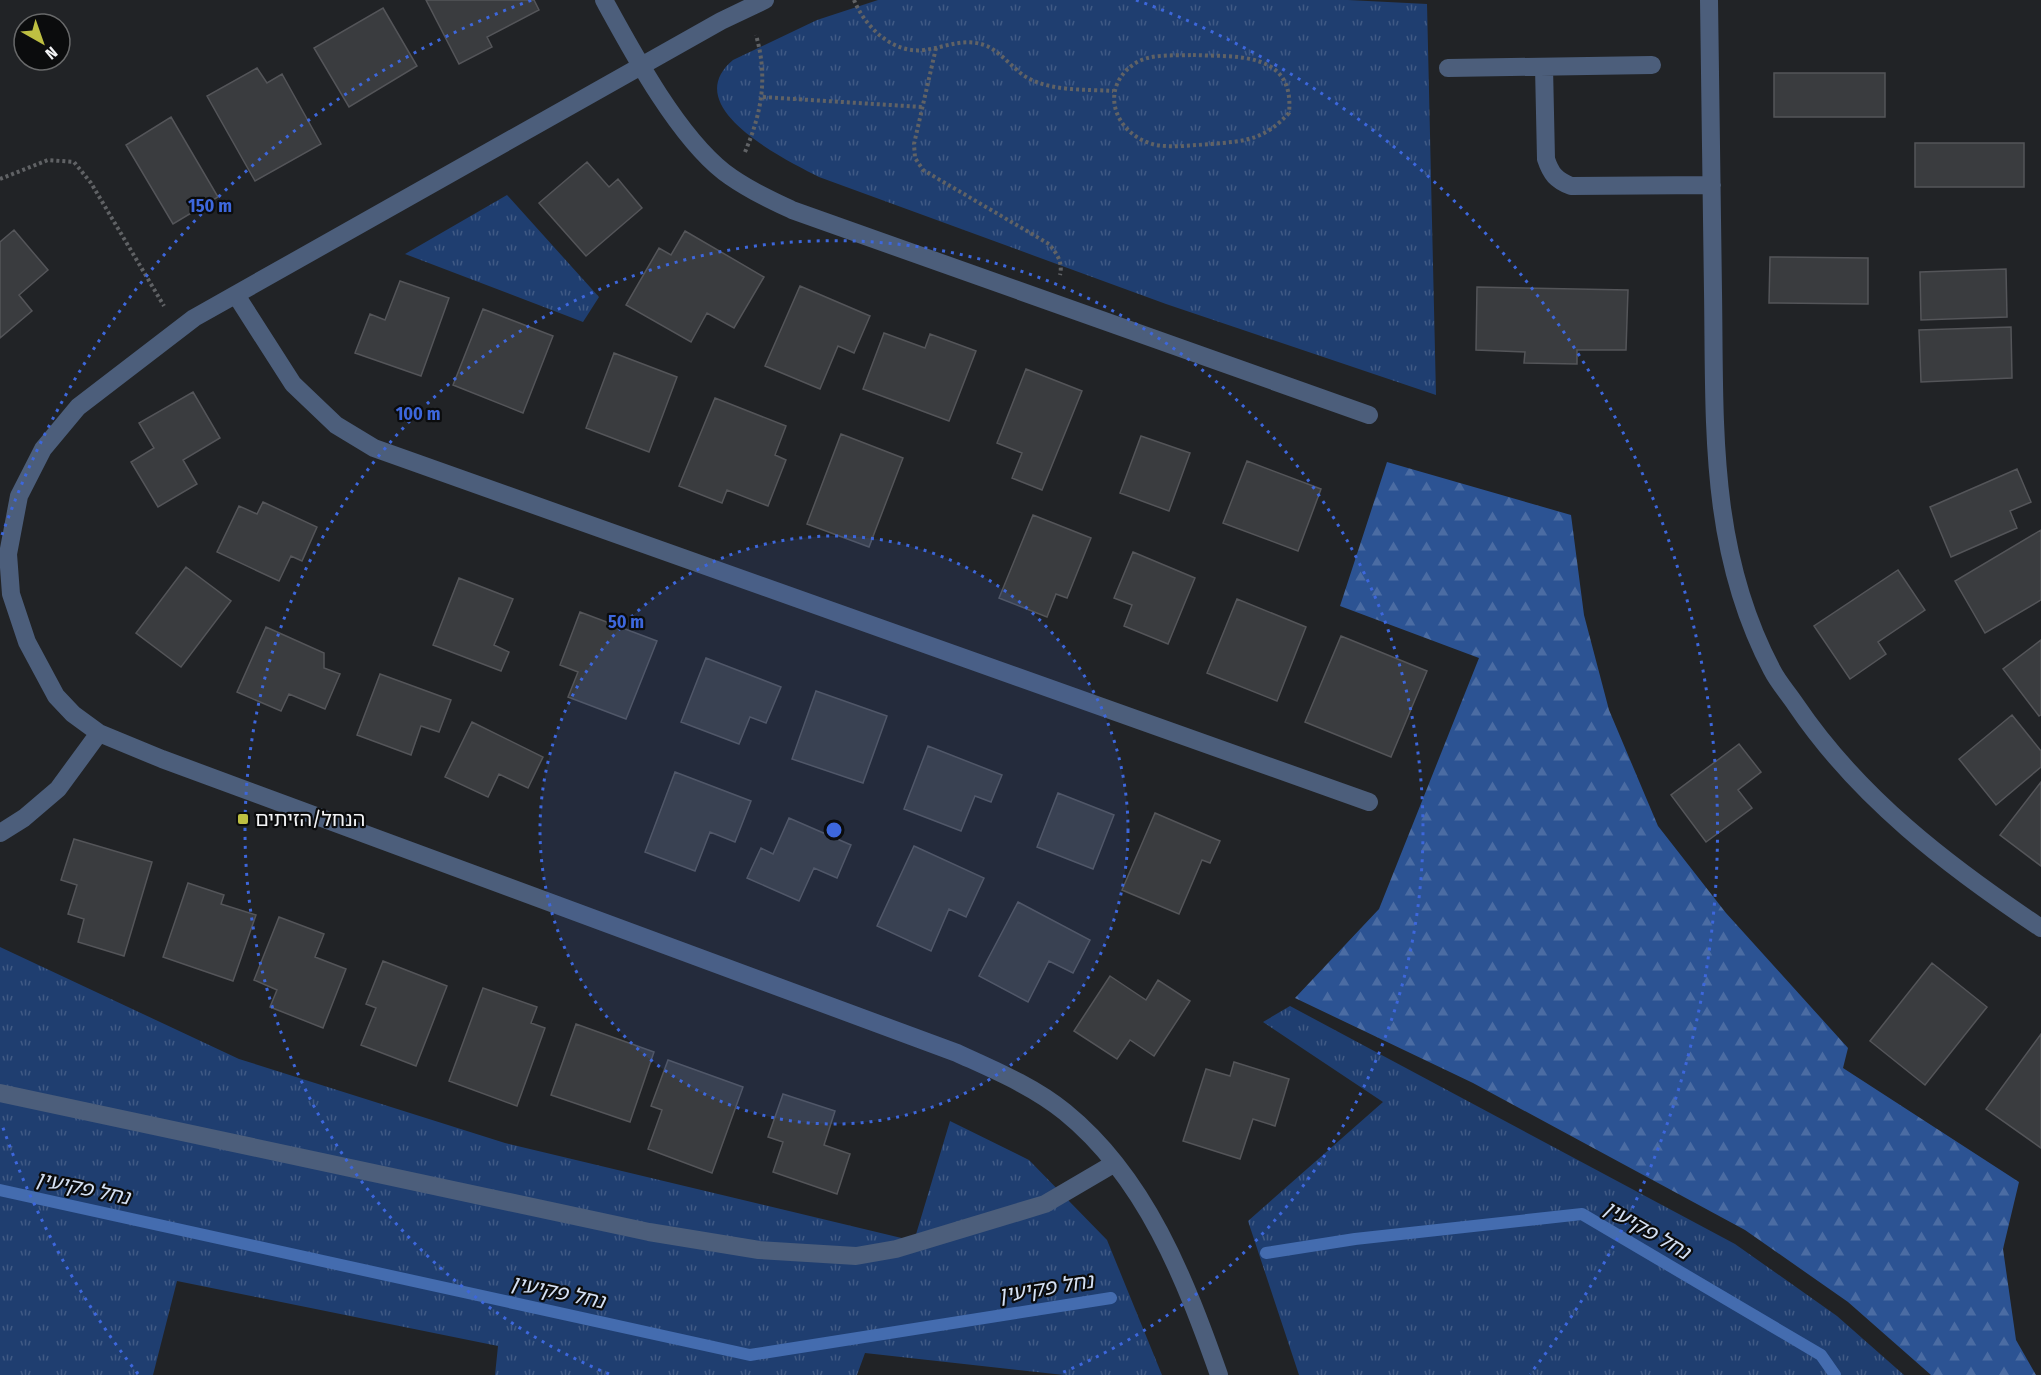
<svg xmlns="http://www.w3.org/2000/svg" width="2041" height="1375" viewBox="0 0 2041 1375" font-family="'Fira Sans Condensed','Noto Sans Hebrew',sans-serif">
<defs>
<pattern id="grass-tufts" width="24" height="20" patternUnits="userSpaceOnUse" patternTransform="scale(1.5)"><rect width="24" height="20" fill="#1f3e70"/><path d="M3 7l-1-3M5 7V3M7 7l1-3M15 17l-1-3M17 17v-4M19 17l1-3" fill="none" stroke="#405a85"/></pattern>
<pattern id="forest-firs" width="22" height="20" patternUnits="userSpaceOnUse" patternTransform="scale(1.5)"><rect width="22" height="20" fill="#2c5393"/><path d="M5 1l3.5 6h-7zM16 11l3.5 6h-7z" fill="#4b6ca3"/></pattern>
</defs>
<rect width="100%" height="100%" fill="#212326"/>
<path fill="url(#grass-tufts)" d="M 878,0 L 1348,0 L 1427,4 L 1436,395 L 1166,304 L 819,177 C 784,159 677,107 733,60 L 817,20 Z
M 507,195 L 599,297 L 583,322 L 405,254 Z
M 0,947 L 239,1059 L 505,1143 L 914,1241 L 950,1121 L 1029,1160 L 1107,1240 L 1162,1375 L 1064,1375 L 865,1353 L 857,1375 L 495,1375 L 498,1346 L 177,1281 L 153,1375 L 0,1375 Z
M 1290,1006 L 1735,1244 L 1837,1316 L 1904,1375 L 1299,1375 L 1248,1221 L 1383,1102 L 1263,1022 Z"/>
<path fill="url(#forest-firs)" d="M 1387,462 L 1571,515 L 1584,615 L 1609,710 L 1658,826 L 1726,913 L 1848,1048 L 1843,1068 L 2019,1182 L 2003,1249 L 2016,1340 L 2036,1375 L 1931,1375 L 1848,1302 L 1745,1230 L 1473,1083 L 1295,998 L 1379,909 L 1479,658 L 1340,606 Z"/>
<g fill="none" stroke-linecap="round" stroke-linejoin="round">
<path stroke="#446caf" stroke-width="12" d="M 0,1190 L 750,1355 L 1111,1298
M 1266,1253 L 1355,1239 L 1582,1214 L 1821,1355 L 1835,1375"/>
</g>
<path fill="#3a3c3f" stroke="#545559" stroke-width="1.5" d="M 426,0 L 534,0 L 539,10 L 487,37 L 492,47 L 459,64 Z
M 383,8 L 417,66 L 349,107 L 314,48 Z
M 257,68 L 267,83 L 282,74 L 321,144 L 255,181 L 207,96 Z
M 1774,73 L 1885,73 L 1885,117 L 1774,117 Z
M 171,117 L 218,197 L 173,224 L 126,145 Z
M 1915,143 L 2024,143 L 2024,187 L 1915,187 Z
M 587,162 L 609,187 L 618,179 L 642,208 L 586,256 L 539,203 Z
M 14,230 L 48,270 L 19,295 L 32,311 L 0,338 L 0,242 Z
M 685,231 L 764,277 L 734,328 L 707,313 L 691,342 L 626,305 L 659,248 L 671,255 Z
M 1770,257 L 1868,258 L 1868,304 L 1769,303 Z
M 2006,269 L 2007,317 L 1921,320 L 1920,272 Z
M 400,281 L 449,298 L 421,376 L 355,353 L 370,314 L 385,320 Z
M 800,286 L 870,316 L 854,353 L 838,346 L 820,389 L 765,366 Z
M 1477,287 L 1628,290 L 1626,350 L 1577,350 L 1577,364 L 1524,363 L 1525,352 L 1476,350 Z
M 483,309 L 553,336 L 523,413 L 453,385 Z
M 2011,327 L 2012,378 L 1921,382 L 1919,330 Z
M 884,333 L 925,348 L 930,334 L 976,351 L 949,421 L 863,389 Z
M 614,353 L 677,377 L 649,452 L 586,428 Z
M 1026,369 L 1082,391 L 1042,490 L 1012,478 L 1022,453 L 997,443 Z
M 193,392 L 220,438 L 183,460 L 197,484 L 158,507 L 131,462 L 154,448 L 139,423 Z
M 715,398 L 786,426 L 775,455 L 786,460 L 768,506 L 727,490 L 722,503 L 679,486 Z
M 841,434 L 903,458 L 869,547 L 807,524 Z
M 1141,436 L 1190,453 L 1169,511 L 1120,493 Z
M 1247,461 L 1321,489 L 1298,551 L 1223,523 Z
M 2017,469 L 2031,502 L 2010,511 L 2017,528 L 1951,557 L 1930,507 Z
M 263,502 L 317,527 L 302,561 L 291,556 L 279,581 L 217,552 L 239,506 L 257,514 Z
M 1033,515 L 1091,538 L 1067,598 L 1056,594 L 1047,617 L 999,598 Z
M 2041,530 L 2041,600 L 1985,633 L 1955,581 Z
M 1133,552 L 1195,578 L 1168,644 L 1124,626 L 1132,605 L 1114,598 Z
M 186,567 L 231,601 L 181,667 L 136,633 Z
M 1898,570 L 1925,610 L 1878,642 L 1886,654 L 1850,679 L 1814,626 Z
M 459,578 L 513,599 L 494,645 L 509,652 L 501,671 L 433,645 Z
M 1237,599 L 1306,627 L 1277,701 L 1207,673 Z
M 580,612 L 657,641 L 626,719 L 568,697 L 578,672 L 560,665 Z
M 266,627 L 324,653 L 324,668 L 340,674 L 325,709 L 289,694 L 281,711 L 237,692 Z
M 1341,636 L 1427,671 L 1391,757 L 1305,722 Z
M 2041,640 L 2041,715 L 2039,716 L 2003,669 Z
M 706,658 L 781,687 L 766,723 L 750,717 L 739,744 L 681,722 Z
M 380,674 L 451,700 L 439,732 L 421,726 L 411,755 L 357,735 Z
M 816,691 L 887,716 L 863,783 L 792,759 Z
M 2012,715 L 2041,751 L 2041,767 L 1996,805 L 1959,759 Z
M 472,722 L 543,757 L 528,788 L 499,774 L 488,797 L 445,777 Z
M 1739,744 L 1761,772 L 1738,790 L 1752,808 L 1706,842 L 1671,795 Z
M 928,746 L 1002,775 L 991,802 L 975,796 L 961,831 L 904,809 Z
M 675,772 L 751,801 L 735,842 L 710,832 L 695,871 L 645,852 Z
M 2041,782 L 2041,866 L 2000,835 Z
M 1058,793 L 1114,815 L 1093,869 L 1037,847 Z
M 1155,813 L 1220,841 L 1210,863 L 1202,860 L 1179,914 L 1122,890 Z
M 789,818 L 851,845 L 837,878 L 814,868 L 799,901 L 747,878 L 761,848 L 773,854 Z
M 74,839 L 152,862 L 124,956 L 78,942 L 84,919 L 68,914 L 77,885 L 61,880 Z
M 914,846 L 984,878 L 966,917 L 949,909 L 931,951 L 877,926 Z
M 188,883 L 224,895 L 221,904 L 256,915 L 233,981 L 163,957 Z
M 1018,902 L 1090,940 L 1073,973 L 1049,961 L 1028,1002 L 979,976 Z
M 279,917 L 324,934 L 315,957 L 346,969 L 323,1028 L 270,1007 L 277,990 L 254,980 Z
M 383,961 L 447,986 L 416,1066 L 361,1045 L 376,1008 L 366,1004 Z
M 1932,963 L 1987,1007 L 1925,1085 L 1870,1041 Z
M 1110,976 L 1146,1000 L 1158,980 L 1190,1001 L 1154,1056 L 1130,1040 L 1117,1059 L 1074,1031 Z
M 483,988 L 537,1007 L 531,1023 L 545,1028 L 517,1106 L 449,1081 Z
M 576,1024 L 654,1052 L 630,1122 L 551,1095 Z
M 2041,1034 L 2041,1148 L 1986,1109 Z
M 668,1060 L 743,1087 L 712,1173 L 648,1149 L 662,1110 L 651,1106 Z
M 1234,1062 L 1289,1079 L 1275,1126 L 1253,1119 L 1240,1159 L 1183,1141 L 1206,1069 L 1230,1076 Z
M 783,1094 L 835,1111 L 824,1145 L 850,1154 L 837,1194 L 773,1172 L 783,1142 L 768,1137 Z"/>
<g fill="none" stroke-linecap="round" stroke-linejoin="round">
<path stroke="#606265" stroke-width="4" stroke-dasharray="3 3" stroke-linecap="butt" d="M 854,0 C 865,27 893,54 924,50 C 947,47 964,37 987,46 C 1001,53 1011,66 1023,75 C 1048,92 1085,89 1113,91
M 936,48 L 914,144 L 915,158 L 923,170 L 1049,244 C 1057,254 1063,262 1060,275
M 1193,55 C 1236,57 1295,51 1289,113 C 1264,140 1246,141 1211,144 C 1193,145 1174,148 1156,145 C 1116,136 1097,90 1134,64 C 1150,53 1174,56 1193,55 Z
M 763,97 L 922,107
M 745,152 C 762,112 768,77 756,35
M 0,179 L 48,160 L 74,162 L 91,183 L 164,306"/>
<path stroke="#4c5e7b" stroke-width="18" d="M 604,0 C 633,53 677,135 724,172 C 745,188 769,199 792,210 L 1369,415
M 765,0 L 721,21 L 194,318 L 78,407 L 43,449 L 19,496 L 8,554 L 11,594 L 27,642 L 56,696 L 73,714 L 99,733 L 162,759 L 957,1053 C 994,1070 1033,1086 1065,1112 C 1146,1178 1185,1279 1219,1375
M 1709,0 C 1710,97 1712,194 1713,292 C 1715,423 1708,549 1772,670 C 1778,682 1788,693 1796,705 C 1859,798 1948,866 2041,928
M 1544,67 L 1546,159 C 1551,174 1556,180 1571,186 L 1712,185
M 1448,68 L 1652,65
M 236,295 L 293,384 L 336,425 L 374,448 L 1369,802
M 0,833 L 24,818 L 58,789 L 99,733
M 0,1093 L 649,1232 L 759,1250 L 856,1256 L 896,1249 L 1045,1204 L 1115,1163"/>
</g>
<circle cx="834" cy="830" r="294" fill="#3d67dc" fill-opacity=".12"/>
<g fill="none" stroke="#3d67dc" stroke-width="3" stroke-dasharray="3 6">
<circle cx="834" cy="830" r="294"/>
<path d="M609 1374A589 589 0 1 1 1059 1374"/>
<path d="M138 1374A883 883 0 0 1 2 1125M2 535A883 883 0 0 1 532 0M1136 0A883 883 0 0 1 1530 1374"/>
</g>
<rect fill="#bebf42" stroke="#0b0c0d" stroke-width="2" x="237" y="813" width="12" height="12" rx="3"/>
<g text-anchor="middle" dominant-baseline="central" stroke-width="4.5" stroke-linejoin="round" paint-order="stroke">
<g font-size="20" fill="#f3f4f6" stroke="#0b0c0d" text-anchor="start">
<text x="255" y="819">הנחל/הזיתים</text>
</g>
<g font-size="21" font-style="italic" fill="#d5e1f4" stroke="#0b0c0d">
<text transform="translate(83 1188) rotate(12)">נחל פקיעין</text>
<text transform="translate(1647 1230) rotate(30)">נחל פקיעין</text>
<text transform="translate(1046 1288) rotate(-9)">נחל פקיעין</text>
<text transform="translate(558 1292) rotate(12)">נחל פקיעין</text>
</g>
</g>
<circle cx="834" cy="830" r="9" fill="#3d67dc" stroke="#0b0c0d" stroke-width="3"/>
<g font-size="18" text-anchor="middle" font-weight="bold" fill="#3d67dc" stroke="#0b0c0d" stroke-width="4.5" stroke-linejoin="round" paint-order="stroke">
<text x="210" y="212">150 m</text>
<text x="418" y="420">100 m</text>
<text x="626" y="628">50 m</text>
</g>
<g transform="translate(42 42) rotate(140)"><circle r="28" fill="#0b0c0d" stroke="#68696a" stroke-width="1.5"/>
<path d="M0-4.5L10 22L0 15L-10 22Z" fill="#bebf42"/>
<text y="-9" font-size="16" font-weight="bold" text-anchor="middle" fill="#f3f4f6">N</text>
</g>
</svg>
